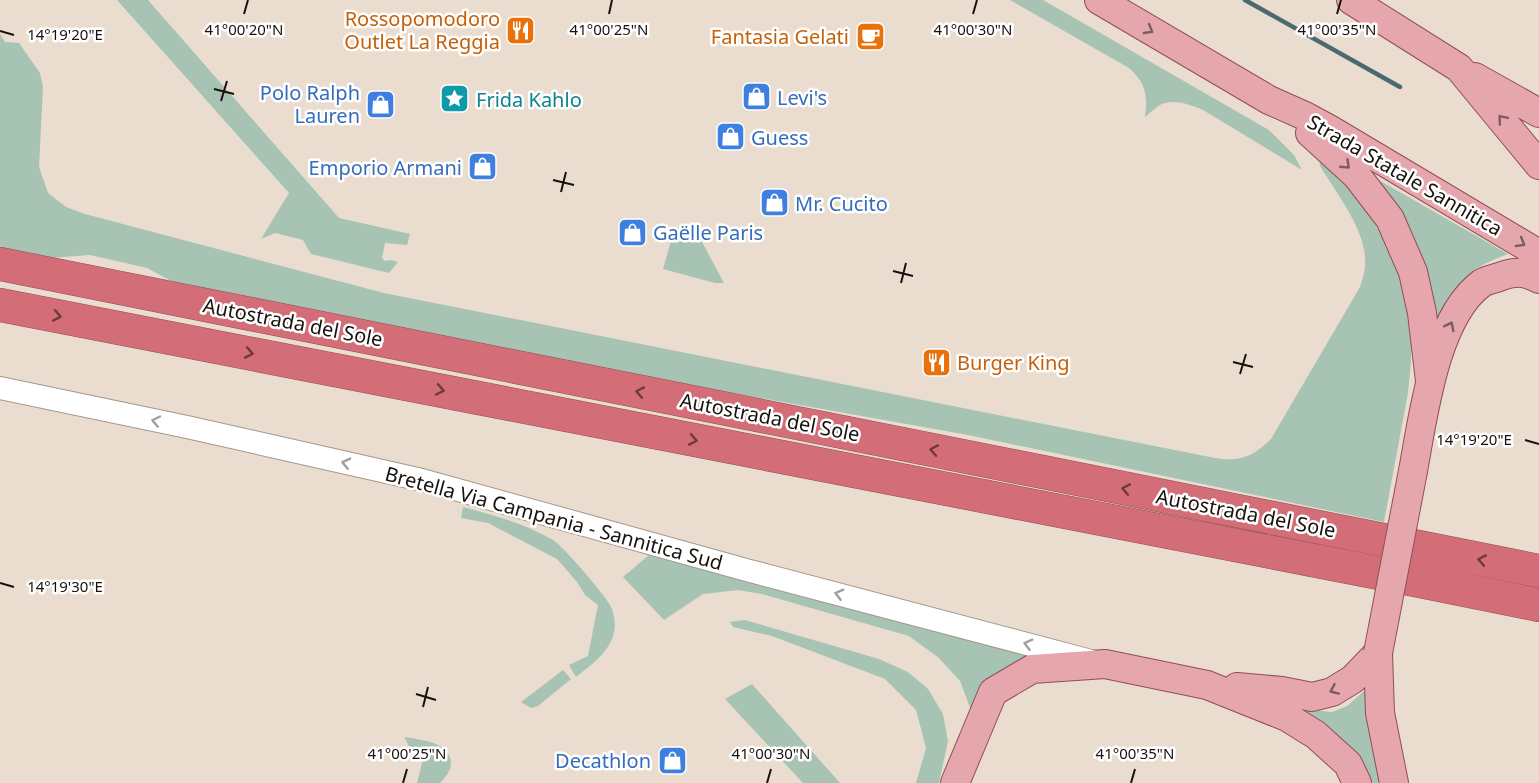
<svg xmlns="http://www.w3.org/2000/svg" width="1539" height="783" viewBox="0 0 1539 783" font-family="'Noto Sans',sans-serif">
<rect width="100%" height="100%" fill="#eaddcf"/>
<path fill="#a7c3b4" d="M 117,0 L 148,0 L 339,218 L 410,234 L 407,245 L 385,243 L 382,258 L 385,261 L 391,260 L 398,262 L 389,273 L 311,254 L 303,240 L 275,233 L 261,239 L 289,193 Z
M 1010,0 L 1043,0 L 1269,130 L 1294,155 L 1302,170 L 1203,110 C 1191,105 1173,98 1160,105 C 1155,108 1150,113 1145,117 C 1148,96 1146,83 1129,68 Z
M 0,34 L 5,42 L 19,43 L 40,73 L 43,87 L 39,167 L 48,193 L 66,207 L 85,214 L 384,293 L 1215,458 C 1241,462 1252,457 1271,439 L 1360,287 C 1363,277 1366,269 1365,259 C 1365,229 1335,191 1320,166 L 1319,159 L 1337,173 L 1369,213 L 1389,248 L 1405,289 L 1412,326 L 1411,361 L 1408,393 L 1384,522 L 968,435 L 582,366 L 177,284 L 147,268 L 90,255 L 51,258 L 0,248 Z
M 1377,179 L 1508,254 C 1461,271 1451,289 1435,334 L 1408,227 Z
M 673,234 L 702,242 L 724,283 L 715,283 L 663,269 Z
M 463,507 C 494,515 526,524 553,540 C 564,547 604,594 610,605 C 614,612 616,625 614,632 C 610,652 591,665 576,677 L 569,665 L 588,656 L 598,605 L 585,595 L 577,582 L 557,559 L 488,523 L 461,518 Z
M 649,555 L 942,634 L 1067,663 L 974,718 L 960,681 L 939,658 L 909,636 L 762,594 L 738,590 L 703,594 L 664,620 L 623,577 Z
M 745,620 L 879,659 L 908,672 L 928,689 L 943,714 L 948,741 L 939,783 L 916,783 L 926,748 L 916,710 L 885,679 L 772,636 L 733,627 L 730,622 Z
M 563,670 L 571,679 L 538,706 L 531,708 L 521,702 Z
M 752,684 L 840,783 L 803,783 L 725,699 Z
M 1372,684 L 1386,783 L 1366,783 L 1264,704 L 1332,712 L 1347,706 Z
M 404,737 C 420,740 449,741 451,762 C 451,771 446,777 440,783 L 417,783 L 424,755 L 410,752 L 409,746 Z"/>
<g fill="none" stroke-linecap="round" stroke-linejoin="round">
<path stroke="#4a6970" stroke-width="4.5" d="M 1245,0 L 1400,87"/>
<defs>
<path id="tertiary" d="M 0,388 L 187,427 L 422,480 L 750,571 L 1091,661"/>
<path id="primary" d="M 1099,0 L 1269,100 L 1305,116 L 1329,129 L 1539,254
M 1351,0 L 1459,68 L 1539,165
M 1475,77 L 1539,113
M 1310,133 L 1357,176 L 1390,219 L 1413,272 L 1422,313 L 1430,381
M 1413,471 C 1423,417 1435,317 1482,283 C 1487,280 1494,279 1499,277 C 1515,271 1524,271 1539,279
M 1378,653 L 1380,713 L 1394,783
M 1237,687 L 1282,691 L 1312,697 L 1332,692 L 1353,679 L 1378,653
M 955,783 L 993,692 L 1032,669 L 1105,664 L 1207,685 L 1287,717 L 1316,735 L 1348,764 L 1357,783"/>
<path id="motorway" d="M 0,264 L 1539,571
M 0,305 L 1415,580 L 1539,605"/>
</defs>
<use href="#tertiary" stroke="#a4988b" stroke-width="24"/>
<use href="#primary" stroke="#914d52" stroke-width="30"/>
<use href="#motorway" stroke="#914d52" stroke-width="34"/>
<use href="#tertiary" stroke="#fff" stroke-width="22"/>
<use href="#primary" stroke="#e5a7ad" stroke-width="28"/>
<use href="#motorway" stroke="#d36d77" stroke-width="33"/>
<defs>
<path id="primary-bridge" d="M 1378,653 L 1413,471"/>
</defs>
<use href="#primary-bridge" stroke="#914d52" stroke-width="30" stroke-linecap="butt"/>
<use href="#primary-bridge" stroke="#e5a7ad" stroke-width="28"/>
</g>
<defs><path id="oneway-chevron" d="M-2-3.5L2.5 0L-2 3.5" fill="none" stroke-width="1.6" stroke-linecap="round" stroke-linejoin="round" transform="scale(1.5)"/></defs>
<g stroke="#7e5c5d">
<use href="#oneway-chevron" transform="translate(1149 30) rotate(30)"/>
<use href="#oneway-chevron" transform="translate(1502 119) rotate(-130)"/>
<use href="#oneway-chevron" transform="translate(1346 165) rotate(44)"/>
<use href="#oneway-chevron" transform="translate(1521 243) rotate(31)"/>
<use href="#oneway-chevron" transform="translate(1450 326) rotate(-63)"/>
<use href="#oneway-chevron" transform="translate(1334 690) rotate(156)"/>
</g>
<g stroke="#6c3b3d">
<use href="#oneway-chevron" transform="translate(57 316) rotate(11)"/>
<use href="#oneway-chevron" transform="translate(249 353) rotate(11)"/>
<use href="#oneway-chevron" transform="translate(440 390) rotate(11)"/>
<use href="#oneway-chevron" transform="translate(640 392) rotate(-169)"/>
<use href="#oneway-chevron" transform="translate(693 440) rotate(11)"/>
<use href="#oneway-chevron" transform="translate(934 450) rotate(-169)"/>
<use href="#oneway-chevron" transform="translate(1126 489) rotate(-169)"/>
<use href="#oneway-chevron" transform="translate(1482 560) rotate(-169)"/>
</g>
<g stroke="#a2a09e">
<use href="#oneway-chevron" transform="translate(156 421) rotate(-168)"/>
<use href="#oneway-chevron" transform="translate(346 463) rotate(-167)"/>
<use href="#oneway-chevron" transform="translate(839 594) rotate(-165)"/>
<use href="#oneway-chevron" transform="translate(1028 644) rotate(-165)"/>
</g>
<path fill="none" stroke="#17120d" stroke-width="2" d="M 244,14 L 248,0M 609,14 L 612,0M 973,14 L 977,0M 1337,14 L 1341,0M 0,31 L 14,35M 214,89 L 234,94M 221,101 L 227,81M 553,180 L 574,185M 561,192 L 566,172M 893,271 L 913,276M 901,283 L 906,263M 1233,362 L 1253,367M 1240,374 L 1246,354M 1525,440 L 1539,444M 0,583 L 14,587M 416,694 L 436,700M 423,707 L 428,687M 403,783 L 407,769M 767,783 L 771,769M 1131,783 L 1135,769"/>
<defs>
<symbol id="restaurant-square" viewBox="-11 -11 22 22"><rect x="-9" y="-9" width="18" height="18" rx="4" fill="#e8710a" stroke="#fff"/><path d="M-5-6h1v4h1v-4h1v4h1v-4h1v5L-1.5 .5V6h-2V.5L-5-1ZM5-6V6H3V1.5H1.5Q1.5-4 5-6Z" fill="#fff"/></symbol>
<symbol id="cafe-square" viewBox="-11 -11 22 22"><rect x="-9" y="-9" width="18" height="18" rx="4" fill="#e8710a" stroke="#fff"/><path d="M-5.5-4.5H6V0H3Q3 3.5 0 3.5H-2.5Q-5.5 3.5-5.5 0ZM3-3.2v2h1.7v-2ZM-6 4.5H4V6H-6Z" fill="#fff"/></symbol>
<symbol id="shop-square" viewBox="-11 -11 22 22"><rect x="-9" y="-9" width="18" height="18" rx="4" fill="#3f7fe0" stroke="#fff"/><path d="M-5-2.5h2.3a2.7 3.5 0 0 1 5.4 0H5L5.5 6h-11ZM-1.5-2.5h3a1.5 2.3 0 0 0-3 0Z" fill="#fff"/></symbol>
<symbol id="sight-square" viewBox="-11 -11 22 22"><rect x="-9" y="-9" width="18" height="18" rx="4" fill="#0f9aa8" stroke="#fff"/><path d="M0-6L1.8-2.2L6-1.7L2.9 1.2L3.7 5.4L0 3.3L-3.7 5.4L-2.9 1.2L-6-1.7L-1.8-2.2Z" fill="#fff"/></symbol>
</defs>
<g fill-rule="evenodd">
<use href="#restaurant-square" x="504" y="14" width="33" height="33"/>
<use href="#cafe-square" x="854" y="20" width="33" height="33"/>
<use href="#shop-square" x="740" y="80" width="33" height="33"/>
<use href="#sight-square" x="438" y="82" width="33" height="33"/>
<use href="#shop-square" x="364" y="88" width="33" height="33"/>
<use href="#shop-square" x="714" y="120" width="33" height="33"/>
<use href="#shop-square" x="466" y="150" width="33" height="33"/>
<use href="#shop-square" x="758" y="186" width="33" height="33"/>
<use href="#shop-square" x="616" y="216" width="33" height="33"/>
<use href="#restaurant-square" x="920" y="346" width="33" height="33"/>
<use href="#shop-square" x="656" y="744" width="33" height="33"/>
</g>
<g text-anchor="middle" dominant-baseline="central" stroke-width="5" stroke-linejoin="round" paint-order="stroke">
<g font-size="20" fill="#c56008" stroke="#fff" text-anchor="end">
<text x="500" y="18">Rossopomodoro<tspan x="500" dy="23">Outlet La Reggia</tspan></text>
<text x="849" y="36">Fantasia Gelati</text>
<text x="957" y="362" text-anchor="start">Burger King</text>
</g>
<g font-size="20" fill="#366cbe" stroke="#fff" text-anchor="start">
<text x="360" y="92" text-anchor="end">Polo Ralph<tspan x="360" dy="23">Lauren</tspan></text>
<text x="777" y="97">Levi's</text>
<text x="751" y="137">Guess</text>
<text x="462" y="167" text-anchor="end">Emporio Armani</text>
<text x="795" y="203">Mr. Cucito</text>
<text x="653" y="232">Gaëlle Paris</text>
<text x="651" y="760" text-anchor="end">Decathlon</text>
</g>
<g font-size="20" fill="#0d838f" stroke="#fff" text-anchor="start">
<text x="476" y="99">Frida Kahlo</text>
</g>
<g font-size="20" fill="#17120d" stroke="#fff">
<text transform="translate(1405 175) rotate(30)">Strada Statale Sannitica</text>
<text transform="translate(293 322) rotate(11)">Autostrada del Sole</text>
<text transform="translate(770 417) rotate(11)">Autostrada del Sole</text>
<text transform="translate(1246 513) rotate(11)">Autostrada del Sole</text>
<text transform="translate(554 518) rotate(15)">Bretella Via Campania - Sannitica Sud</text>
</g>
</g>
<g font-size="15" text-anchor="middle" fill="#17120d" stroke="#fff" stroke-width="5" stroke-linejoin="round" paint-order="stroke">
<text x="244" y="35">41°00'20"N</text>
<text x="609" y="35">41°00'25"N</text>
<text x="973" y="35">41°00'30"N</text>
<text x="1337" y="35">41°00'35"N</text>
<text x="65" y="40">14°19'20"E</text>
<text x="1474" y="445">14°19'20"E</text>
<text x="65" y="592">14°19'30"E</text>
<text x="407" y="759">41°00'25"N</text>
<text x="771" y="759">41°00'30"N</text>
<text x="1135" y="759">41°00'35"N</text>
</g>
</svg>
